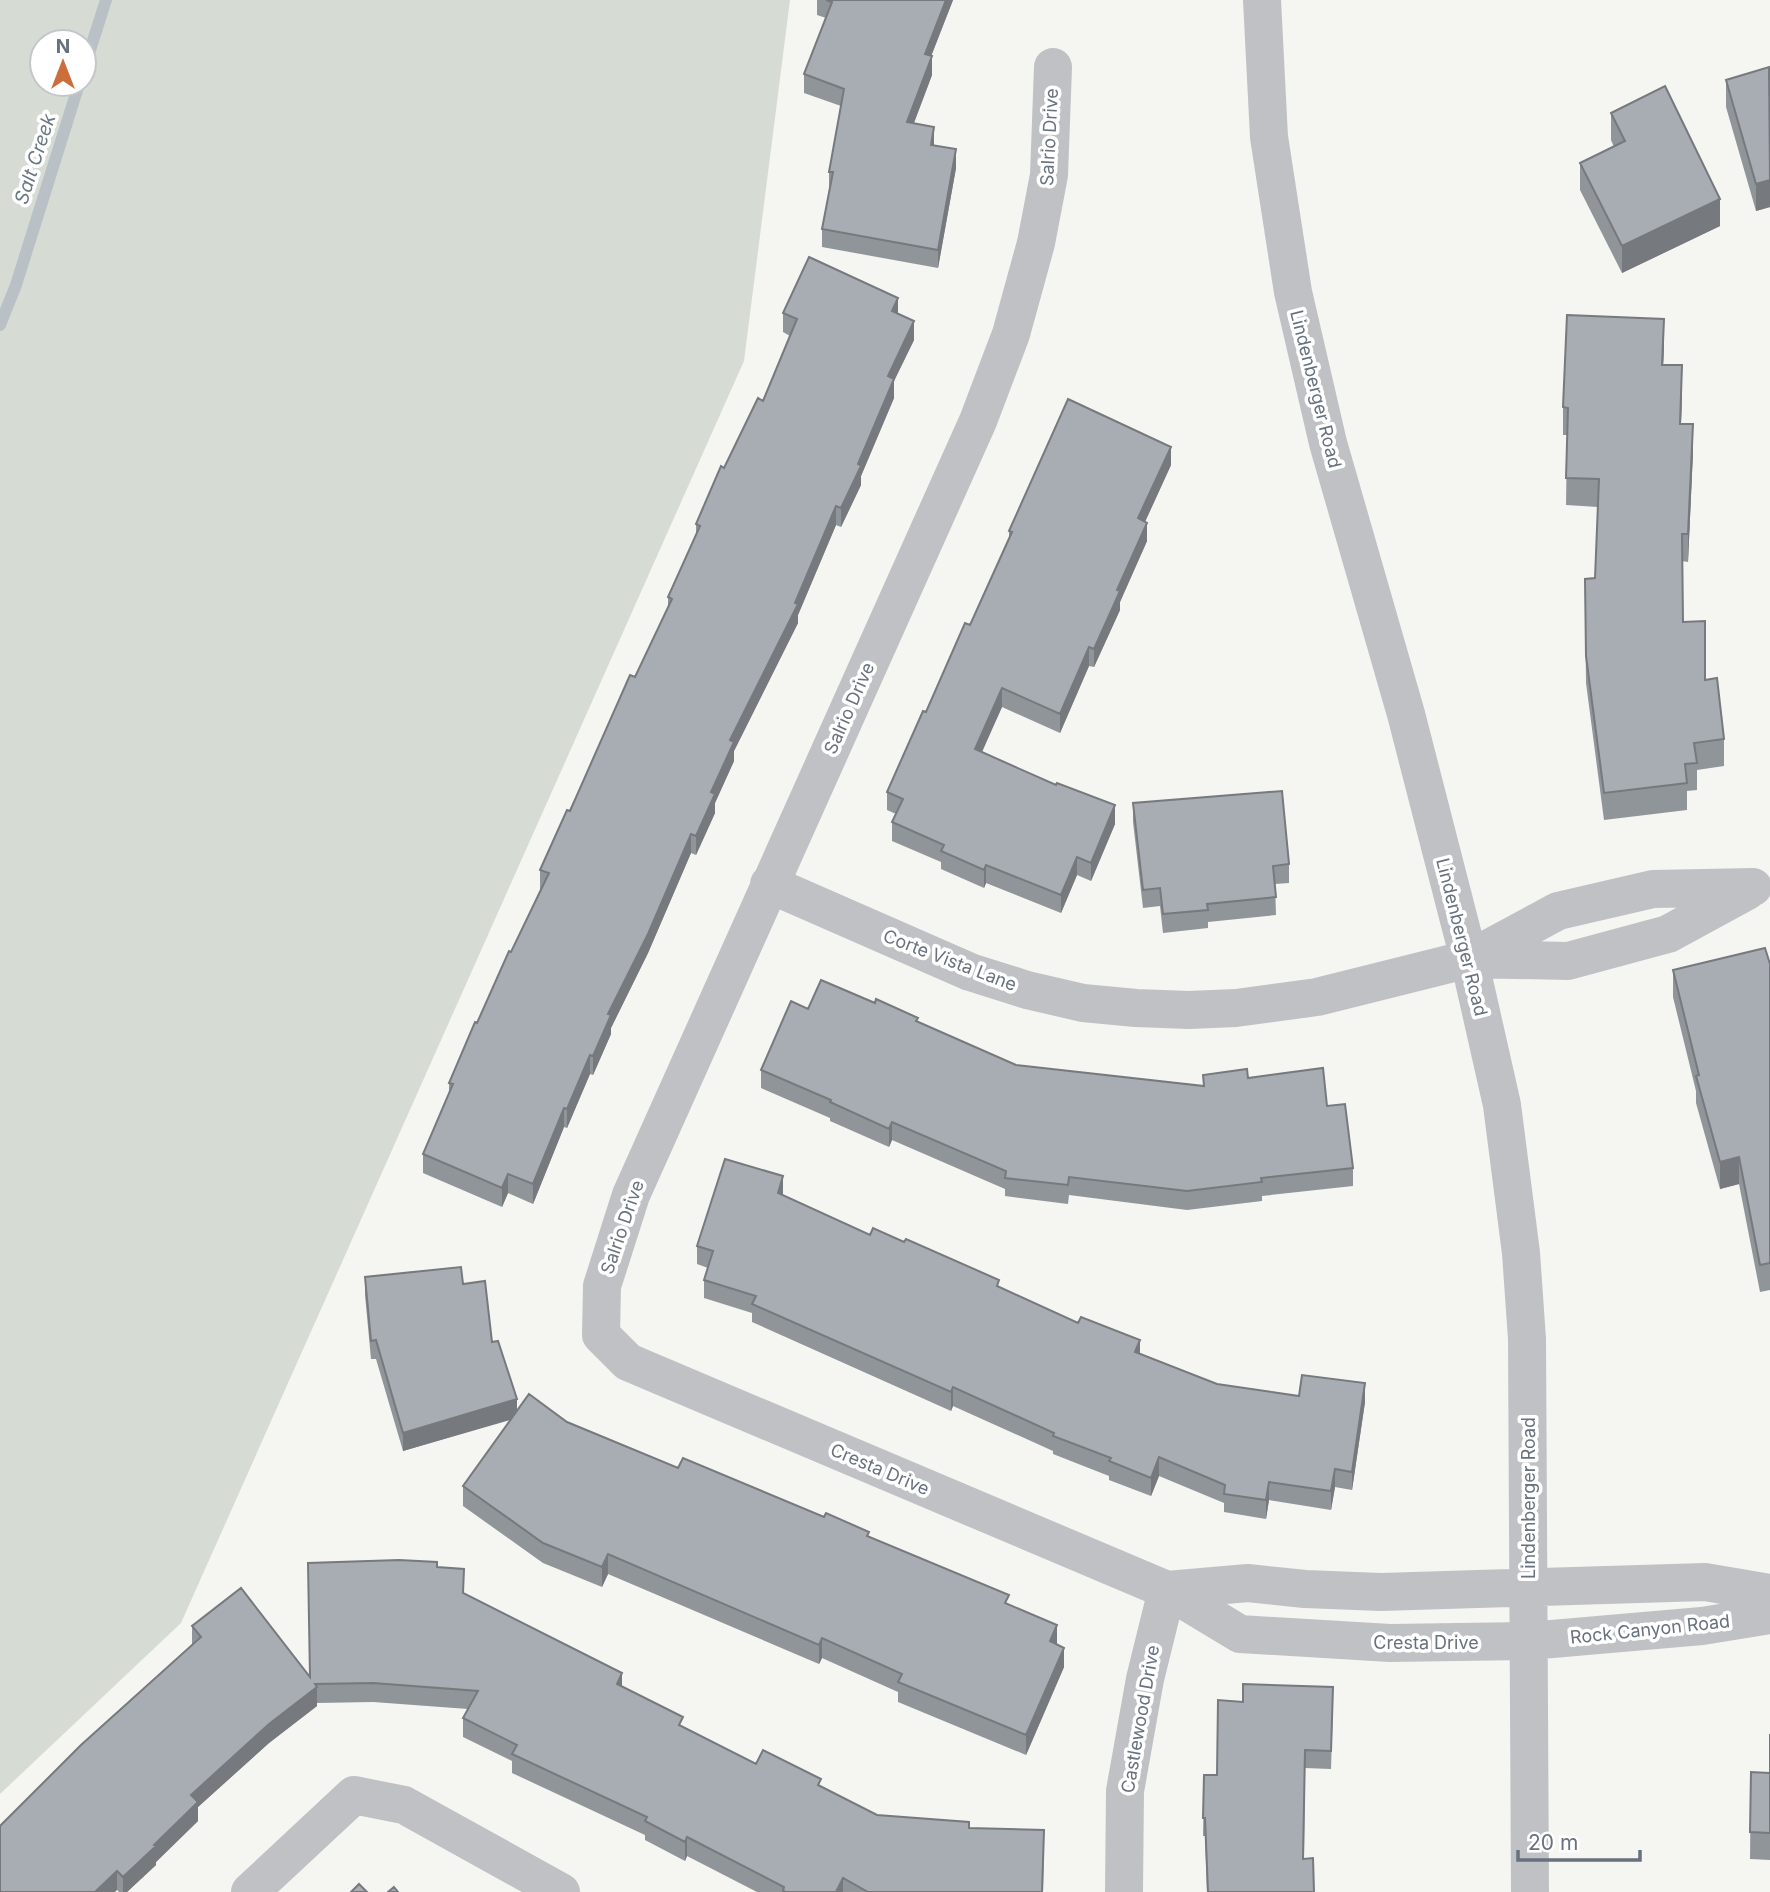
<svg xmlns="http://www.w3.org/2000/svg" width="1770" height="1892" viewBox="0 0 1770 1892" font-family="Inter,sans-serif">
<rect width="100%" height="100%" fill="#f5f5f2"/>
<path fill="#d6dbd4" fill-rule="evenodd" d="M 0,0 L 790,0 L 744,361 L 181,1623 L 0,1794 ZM 42,42 L 84,42 L 84,84 L 42,84 Z"/>
<g fill="none" stroke-linecap="round" stroke-linejoin="round">
<path stroke="#bac1c6" stroke-width="12" d="M 84,69 L 106,0
M 0,325 L 16,285 L 79,84"/>
<path stroke="#bfc1c5" stroke-width="38" d="M 1262,0 L 1269,137 L 1293,292 L 1328,443 L 1406,714 L 1469,959 L 1502,1105 L 1521,1253 L 1527,1339 L 1530,1892
M 1053,67 L 1049,175 L 1036,243 L 1011,334 L 978,421 L 631,1195 L 602,1286 L 601,1335 L 628,1362 L 1167,1590 L 1240,1634 L 1390,1643 L 1529,1641 L 1702,1626 L 1770,1615
M 769,884 L 970,972 L 1027,990 L 1083,1003 L 1136,1008 L 1189,1010 L 1236,1008 L 1317,997 L 1469,959 L 1558,911 L 1653,889 L 1753,887
M 1471,959 L 1568,961 L 1668,934 L 1747,891
M 1167,1590 L 1248,1583 L 1305,1589 L 1381,1592 L 1705,1582 L 1770,1593
M 250,1892 L 354,1795 L 404,1805 L 561,1892
M 1124,1892 L 1125,1791 L 1145,1679 L 1167,1590"/>
</g>
<path fill="#90959a" d="M 817,0 L 953,0 L 931,56 L 932,75 L 914,123 L 956,168 L 938,268 L 822,247 L 822,229 L 829,190 L 829,172 L 841,106 L 804,93 L 804,74 L 826,18 L 817,15 Z
M 1770,70 L 1770,207 L 1756,211 L 1726,107 L 1726,80 Z
M 1611,113 L 1720,226 L 1622,273 L 1580,190 L 1580,163 L 1614,147 L 1611,140 Z
M 783,313 L 898,314 L 914,340 L 894,381 L 894,398 L 861,476 L 861,485 L 841,527 L 836,525 L 798,615 L 798,623 L 734,751 L 734,761 L 715,803 L 715,813 L 696,855 L 691,853 L 648,953 L 611,1028 L 611,1034 L 593,1075 L 590,1074 L 567,1128 L 564,1127 L 533,1204 L 508,1193 L 502,1207 L 423,1173 L 423,1154 L 449,1094 L 449,1083 L 542,889 L 540,889 L 540,870 L 668,608 L 668,597 L 696,535 L 696,524 L 724,468 L 763,401 L 790,336 L 783,332 Z
M 1664,346 L 1663,365 L 1682,393 L 1681,424 L 1693,452 L 1688,562 L 1682,561 L 1683,622 L 1705,680 L 1724,739 L 1724,766 L 1697,770 L 1697,790 L 1687,791 L 1687,810 L 1604,820 L 1586,683 L 1585,606 L 1595,578 L 1598,507 L 1566,505 L 1567,435 L 1563,435 L 1563,407 Z
M 1171,465 L 1145,522 L 1147,541 L 1120,602 L 1120,610 L 1094,667 L 1089,666 L 1060,733 L 1002,707 L 981,752 L 1115,824 L 1091,881 L 1077,875 L 1061,913 L 986,883 L 984,888 L 941,869 L 941,862 L 892,841 L 892,822 L 896,814 L 887,810 L 887,792 L 970,625 L 1009,540 L 1009,531 Z
M 1133,803 L 1289,864 L 1289,883 L 1275,884 L 1276,915 L 1208,922 L 1208,928 L 1163,933 L 1160,906 L 1143,908 L 1133,822 Z
M 1770,964 L 1770,1290 L 1760,1292 L 1739,1184 L 1720,1189 L 1696,1103 L 1696,1091 L 1673,997 L 1673,970 Z
M 808,1009 L 918,1022 L 1016,1065 L 1203,1086 L 1203,1075 L 1248,1078 L 1327,1106 L 1353,1168 L 1353,1186 L 1262,1196 L 1262,1201 L 1187,1210 L 1069,1195 L 1068,1204 L 1005,1196 L 1005,1189 L 892,1140 L 889,1147 L 830,1121 L 830,1118 L 761,1088 L 761,1070 Z
M 870,1235 L 999,1287 L 1140,1353 L 1217,1384 L 1299,1396 L 1365,1402 L 1352,1490 L 1335,1487 L 1331,1510 L 1269,1500 L 1266,1519 L 1224,1512 L 1224,1503 L 1159,1476 L 1151,1496 L 1109,1480 L 1109,1476 L 1053,1454 L 1053,1451 L 953,1406 L 951,1411 L 752,1322 L 752,1313 L 704,1298 L 704,1280 L 708,1268 L 697,1264 L 697,1246 Z
M 365,1277 L 463,1284 L 492,1342 L 517,1411 L 567,1422 L 678,1468 L 869,1537 L 1009,1604 L 1057,1644 L 1064,1667 L 1026,1755 L 898,1702 L 898,1692 L 822,1658 L 819,1664 L 608,1574 L 602,1587 L 543,1563 L 463,1506 L 463,1486 L 511,1419 L 403,1451 L 376,1359 L 371,1359 L 365,1295 Z
M 437,1567 L 464,1594 L 622,1687 L 683,1727 L 756,1764 L 821,1787 L 877,1815 L 969,1828 L 1044,1849 L 1043,1892 L 757,1892 L 687,1856 L 685,1861 L 645,1840 L 645,1835 L 512,1773 L 512,1761 L 463,1737 L 463,1718 L 468,1709 L 373,1702 L 317,1703 L 317,1706 L 269,1743 L 198,1807 L 198,1821 L 156,1862 L 156,1865 L 127,1892 L 119,1892 L 117,1890 L 0,1892 L 192,1645 L 192,1626 L 310,1676 Z
M 1243,1702 L 1333,1705 L 1331,1769 L 1305,1768 L 1304,1859 L 1314,1892 L 1207,1892 L 1205,1836 L 1203,1836 L 1204,1775 L 1217,1775 Z
M 1770,1734 L 1770,1860 L 1750,1859 L 1751,1772 L 1770,1773 Z"/>
<path fill="#76797d" d="M 946,0 L 953,0 L 925,72 L 925,54 Z
M 932,56 L 932,75 L 907,141 L 907,122 Z
M 934,127 L 934,145 L 931,145 Z
M 956,149 L 956,168 L 938,268 L 938,250 Z
M 1770,180 L 1770,207 L 1756,211 L 1756,184 Z
M 1720,199 L 1720,226 L 1622,273 L 1622,246 Z
M 898,298 L 898,317 L 892,311 Z
M 1664,319 L 1664,346 L 1662,392 L 1662,365 Z
M 914,321 L 914,340 L 894,381 L 894,398 L 861,476 L 861,485 L 841,527 L 841,508 L 858,464 L 888,376 Z
M 1682,365 L 1682,393 L 1680,451 L 1680,424 Z
M 1693,424 L 1693,452 L 1688,562 L 1688,534 Z
M 1171,447 L 1171,465 L 1138,537 L 1138,518 Z
M 836,506 L 836,525 L 798,615 L 798,623 L 734,751 L 734,761 L 715,803 L 715,813 L 696,855 L 696,836 L 730,740 L 795,603 Z
M 1147,523 L 1147,541 L 1120,602 L 1120,610 L 1094,667 L 1094,649 L 1117,590 Z
M 1089,647 L 1089,666 L 1060,733 L 1060,714 Z
M 1002,688 L 1002,707 L 975,768 L 975,749 Z
M 1115,805 L 1115,824 L 1091,881 L 1091,863 Z
M 691,834 L 691,853 L 648,953 L 611,1028 L 611,1034 L 593,1075 L 593,1056 L 608,1014 Z
M 1077,857 L 1077,875 L 1061,913 L 1061,895 Z
M 986,865 L 986,883 L 984,888 L 984,870 Z
M 590,1055 L 590,1074 L 567,1128 L 567,1109 Z
M 564,1108 L 564,1127 L 533,1204 L 533,1184 Z
M 892,1122 L 892,1140 L 889,1147 L 889,1129 Z
M 1739,1157 L 1739,1184 L 1720,1189 L 1720,1162 Z
M 508,1174 L 508,1193 L 502,1207 L 502,1188 Z
M 783,1176 L 783,1195 L 778,1193 Z
M 1140,1340 L 1140,1358 L 1135,1352 Z
M 1365,1383 L 1365,1402 L 1352,1490 L 1352,1472 Z
M 953,1387 L 953,1406 L 951,1411 L 951,1392 Z
M 517,1399 L 517,1418 L 403,1451 L 403,1433 Z
M 1159,1457 L 1159,1476 L 1151,1496 L 1151,1478 Z
M 1335,1469 L 1335,1487 L 1331,1510 L 1331,1491 Z
M 1269,1482 L 1269,1500 L 1266,1519 L 1266,1500 Z
M 608,1554 L 608,1574 L 602,1587 L 602,1567 Z
M 1057,1625 L 1057,1645 L 1050,1641 Z
M 822,1638 L 822,1658 L 819,1664 L 819,1645 Z
M 1064,1648 L 1064,1667 L 1026,1755 L 1026,1735 Z
M 622,1673 L 622,1692 L 617,1684 Z
M 317,1687 L 317,1706 L 269,1743 L 198,1807 L 198,1821 L 156,1862 L 156,1865 L 127,1892 L 123,1892 L 123,1877 L 154,1845 L 191,1795 L 269,1724 Z
M 687,1837 L 687,1856 L 685,1861 L 685,1842 Z
M 117,1871 L 117,1890 L 115,1892 L 95,1892 Z
M 843,1878 L 843,1892 L 836,1892 Z"/>
<path fill="#a8adb3" stroke="#76797d" stroke-width="2" d="M 826,0 L 946,0 L 925,54 L 932,56 L 907,122 L 934,127 L 931,145 L 956,149 L 938,250 L 822,229 L 833,172 L 829,172 L 844,89 L 804,74 L 832,2 Z
M 1769,67 L 1770,180 L 1756,184 L 1726,80 Z
M 1665,86 L 1720,199 L 1622,246 L 1580,163 L 1625,141 L 1611,113 Z
M 809,257 L 898,298 L 892,311 L 914,321 L 888,376 L 894,379 L 858,464 L 861,466 L 841,508 L 836,506 L 795,603 L 798,604 L 730,740 L 734,742 L 711,792 L 715,794 L 696,836 L 691,834 L 648,934 L 608,1014 L 611,1015 L 593,1056 L 590,1055 L 567,1109 L 564,1108 L 533,1184 L 508,1174 L 502,1188 L 423,1154 L 453,1084 L 449,1083 L 475,1022 L 477,1023 L 509,951 L 511,952 L 549,873 L 540,870 L 567,810 L 570,811 L 630,675 L 635,677 L 672,599 L 668,597 L 700,526 L 696,524 L 721,466 L 724,468 L 758,398 L 763,401 L 797,319 L 783,313 Z
M 1567,315 L 1664,319 L 1662,365 L 1682,365 L 1680,424 L 1693,424 L 1688,534 L 1682,534 L 1683,622 L 1705,621 L 1705,680 L 1717,678 L 1724,739 L 1694,743 L 1697,763 L 1685,764 L 1687,783 L 1604,793 L 1586,656 L 1585,579 L 1595,578 L 1599,479 L 1566,478 L 1568,408 L 1563,407 Z
M 1068,399 L 1171,447 L 1138,518 L 1147,523 L 1117,590 L 1120,591 L 1094,649 L 1089,647 L 1060,714 L 1002,688 L 975,749 L 1056,785 L 1057,783 L 1115,805 L 1091,863 L 1077,857 L 1061,895 L 986,865 L 984,870 L 941,851 L 944,845 L 892,822 L 903,799 L 887,792 L 923,711 L 926,712 L 965,623 L 970,625 L 1012,532 L 1009,531 Z
M 1282,791 L 1289,864 L 1273,866 L 1276,897 L 1207,904 L 1208,910 L 1163,914 L 1160,888 L 1143,890 L 1133,803 Z
M 1765,948 L 1770,964 L 1770,1263 L 1760,1265 L 1739,1157 L 1720,1162 L 1696,1076 L 1699,1075 L 1673,970 Z
M 821,980 L 875,1003 L 876,999 L 918,1018 L 916,1021 L 1016,1065 L 1204,1086 L 1203,1075 L 1247,1069 L 1248,1078 L 1323,1068 L 1327,1106 L 1345,1104 L 1353,1168 L 1261,1178 L 1262,1182 L 1187,1191 L 1069,1177 L 1068,1185 L 1005,1178 L 1006,1171 L 892,1122 L 889,1129 L 830,1102 L 831,1100 L 761,1070 L 791,1001 L 808,1009 Z
M 725,1159 L 783,1176 L 778,1193 L 870,1235 L 873,1228 L 904,1242 L 906,1239 L 999,1280 L 997,1286 L 1078,1323 L 1081,1317 L 1140,1340 L 1135,1352 L 1217,1384 L 1299,1396 L 1302,1375 L 1365,1383 L 1352,1472 L 1335,1469 L 1331,1491 L 1269,1482 L 1266,1500 L 1224,1494 L 1225,1485 L 1159,1457 L 1151,1478 L 1109,1461 L 1111,1458 L 1053,1436 L 1054,1433 L 953,1387 L 951,1392 L 752,1304 L 756,1296 L 704,1280 L 713,1251 L 697,1246 Z
M 461,1267 L 463,1284 L 485,1281 L 492,1342 L 498,1341 L 517,1399 L 403,1433 L 376,1340 L 371,1341 L 365,1277 Z
M 529,1394 L 567,1422 L 678,1468 L 683,1458 L 824,1517 L 826,1513 L 869,1532 L 867,1536 L 1009,1595 L 1005,1603 L 1057,1625 L 1050,1641 L 1064,1648 L 1026,1735 L 898,1682 L 902,1674 L 822,1638 L 819,1645 L 608,1554 L 602,1567 L 543,1543 L 463,1486 Z
M 399,1560 L 437,1562 L 437,1567 L 464,1569 L 463,1593 L 622,1673 L 617,1684 L 683,1717 L 679,1725 L 756,1764 L 763,1750 L 821,1779 L 818,1785 L 877,1815 L 969,1822 L 969,1828 L 1044,1830 L 1042,1892 L 868,1892 L 843,1878 L 836,1892 L 786,1892 L 783,1891 L 784,1887 L 687,1837 L 685,1842 L 645,1821 L 647,1817 L 512,1754 L 517,1745 L 463,1718 L 478,1691 L 373,1683 L 315,1684 L 317,1687 L 269,1724 L 191,1795 L 198,1802 L 154,1845 L 156,1846 L 123,1877 L 117,1871 L 95,1892 L 0,1892 L 0,1826 L 81,1745 L 201,1637 L 192,1626 L 241,1588 L 310,1677 L 308,1563 Z
M 1243,1684 L 1333,1687 L 1331,1751 L 1305,1750 L 1303,1859 L 1313,1858 L 1314,1892 L 1208,1892 L 1205,1818 L 1203,1818 L 1204,1775 L 1217,1775 L 1218,1700 L 1243,1702 Z
M 1770,1734 L 1770,1833 L 1750,1832 L 1751,1772 L 1770,1773 Z
M 359,1884 L 367,1892 L 351,1892 Z
M 394,1887 L 398,1892 L 388,1892 Z"/>
<g text-anchor="middle" dominant-baseline="central" stroke-width="7" stroke-linejoin="round" paint-order="stroke">
<g font-size="18" fill="#68727f" stroke="#fff">
<text transform="translate(1049 137) rotate(-87)">Salrio Drive</text>
<text transform="translate(1316 389) rotate(76)">Lindenberger Road</text>
<text transform="translate(849 708) rotate(-66)">Salrio Drive</text>
<text transform="translate(1462 937) rotate(76)">Lindenberger Road</text>
<text transform="translate(950 960) rotate(21)">Corte Vista Lane</text>
<text transform="translate(622 1227) rotate(-71)">Salrio Drive</text>
<text transform="translate(880 1469) rotate(23)">Cresta Drive</text>
<text transform="translate(1528 1498) rotate(-90)">Lindenberger Road</text>
<text transform="translate(1650 1629) rotate(-6)">Rock Canyon Road</text>
<text x="1426" y="1642">Cresta Drive</text>
<text transform="translate(1140 1719) rotate(-80)">Castlewood Drive</text>
</g>
<g font-size="19" font-style="italic" fill="#697983" stroke="#fff">
<text transform="translate(35 159) rotate(-72)">Salt Creek</text>
</g>
</g>
<g transform="translate(63 63)"><circle r="33" fill="#ffffff" stroke="#c3c7cc" stroke-width="2"/>
<path d="M0-5L12 26L0 18L-12 26Z" fill="#cc6e3b"/>
<text y="-10" font-size="19" font-weight="bold" text-anchor="middle" fill="#68727f">N</text>
</g>
<path d="M1518 1850v10h122v-10" fill="none" stroke="#68727f" stroke-width="3.5"/>
<text x="1528" y="1850" font-size="21" fill="#68727f" stroke="#ffffff" stroke-width="5" paint-order="stroke">20 m</text>
</svg>
